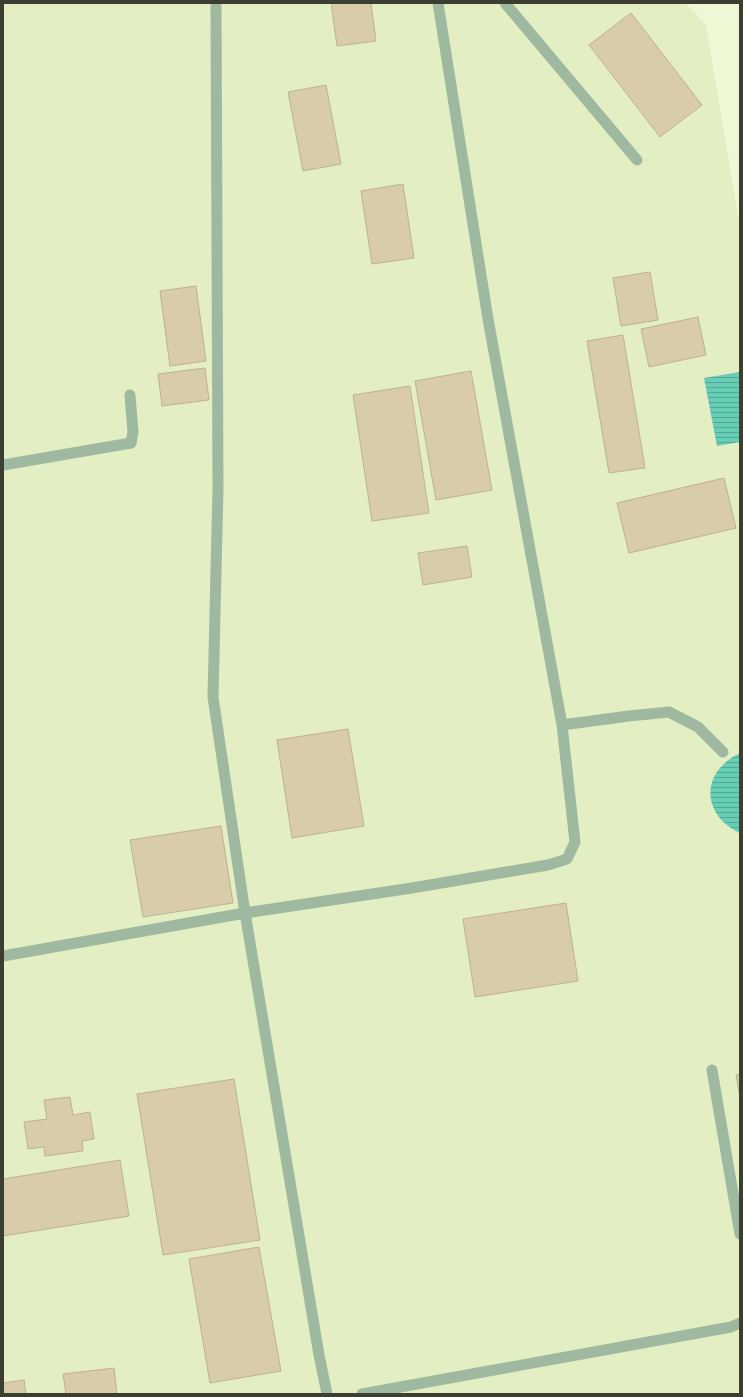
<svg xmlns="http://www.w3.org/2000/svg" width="743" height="1397" viewBox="0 0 743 1397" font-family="'Public Sans',sans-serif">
<defs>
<pattern id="water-rules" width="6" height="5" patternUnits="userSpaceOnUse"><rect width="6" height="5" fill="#66cdb6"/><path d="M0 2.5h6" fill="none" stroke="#55a894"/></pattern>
</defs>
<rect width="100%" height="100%" fill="#eff8d4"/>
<path fill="#e4eec3" d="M 3,3 L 686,3 L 706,26 L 740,226 L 740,1394 L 3,1394 Z"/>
<path fill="url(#water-rules)" d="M 740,372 L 740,442 L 717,446 L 704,378 Z
M 740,753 L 740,833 C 701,815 700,772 740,753 Z"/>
<path fill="#d9ccaa" stroke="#beb190" d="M 331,3 L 371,3 L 376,41 L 337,46 Z
M 631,13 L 702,105 L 660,137 L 589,45 Z
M 326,85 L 341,164 L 303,171 L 288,92 Z
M 403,184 L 414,258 L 372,264 L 361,191 Z
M 650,272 L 658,320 L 621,326 L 613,278 Z
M 196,286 L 206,361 L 170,366 L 160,291 Z
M 698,317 L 706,355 L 649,367 L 641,329 Z
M 623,335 L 645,468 L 609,473 L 587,341 Z
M 205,368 L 209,400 L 162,406 L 158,374 Z
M 471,371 L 492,490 L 436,500 L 415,381 Z
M 410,386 L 429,513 L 372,521 L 353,395 Z
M 724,478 L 736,528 L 629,553 L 617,503 Z
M 467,546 L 472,577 L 423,585 L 418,553 Z
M 348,729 L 364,826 L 292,838 L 277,740 Z
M 221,826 L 233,903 L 143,917 L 130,840 Z
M 566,903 L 578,981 L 475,997 L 463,919 Z
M 740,1074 L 740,1097 L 736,1075 Z
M 234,1079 L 260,1240 L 163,1255 L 137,1094 Z
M 70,1097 L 73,1115 L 90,1112 L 94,1139 L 82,1141 L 83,1151 L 45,1156 L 44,1147 L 28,1149 L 24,1122 L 47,1119 L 44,1100 Z
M 120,1160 L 129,1216 L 3,1236 L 3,1179 Z
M 259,1247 L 281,1371 L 210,1383 L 189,1259 Z
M 114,1368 L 117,1394 L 66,1394 L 63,1374 Z
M 24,1380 L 26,1394 L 3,1394 L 3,1383 Z"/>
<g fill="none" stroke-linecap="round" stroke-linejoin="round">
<path stroke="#9eb9a0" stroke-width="11" d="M 216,3 L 218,488 L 213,697 L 245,913 L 319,1355 L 327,1394
M 505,3 L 637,160
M 3,465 L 131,443 L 133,432 L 130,395
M 562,725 L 629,716 L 669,712 L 698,727 L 723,752
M 3,956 L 245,913 L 412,888 L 548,865 L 567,859 L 575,842 L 562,725 L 488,319 L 438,3
M 712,1070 L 740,1234
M 362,1394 L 731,1327 L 740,1323"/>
</g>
<rect width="743" height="1397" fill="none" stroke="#3b3e30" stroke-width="8"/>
</svg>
